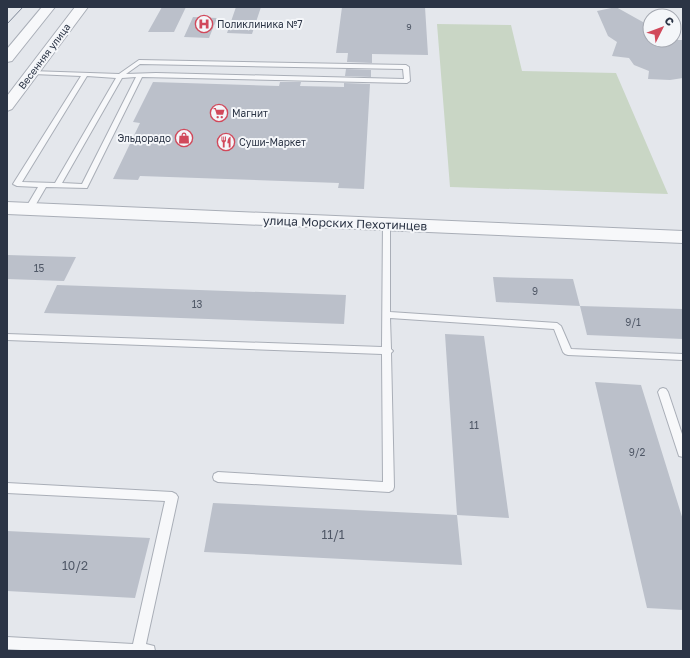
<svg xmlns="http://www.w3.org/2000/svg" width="690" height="658" viewBox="0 0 690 658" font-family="'Golos Text',sans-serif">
<rect width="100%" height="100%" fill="#e4e7ec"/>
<path fill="#c9d6c5" d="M 437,24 L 511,25 L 522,71 L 616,73 L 668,194 L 450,187 Z"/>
<path fill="#bbc0ca" d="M 162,7 L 186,7 L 174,32 L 148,32 Z
M 236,7 L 261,7 L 252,34 L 227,33 Z
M 342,7 L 425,7 L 428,55 L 372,54 L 372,63 L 347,62 L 348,53 L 336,53 Z
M 616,7 L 650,26 L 650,40 L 683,40 L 683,78 L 670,80 L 648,79 L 649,71 L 634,65 L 629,58 L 612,56 L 617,42 L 608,36 L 597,11 Z
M 193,17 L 217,18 L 209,38 L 184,37 Z
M 346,69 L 371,70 L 371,77 L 345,76 Z
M 153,82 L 279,86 L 280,82 L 301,82 L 300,86 L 344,87 L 344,83 L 370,84 L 364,189 L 338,188 L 339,183 L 140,176 L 138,180 L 113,179 L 140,123 L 133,122 Z
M 7,255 L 76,257 L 64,281 L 7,279 Z
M 493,277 L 573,279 L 580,306 L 496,302 Z
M 57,285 L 346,295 L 344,324 L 44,313 Z
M 580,306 L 683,309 L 683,339 L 587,335 Z
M 445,334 L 484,336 L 509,518 L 457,515 Z
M 595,382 L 641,385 L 683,520 L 683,610 L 647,608 Z
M 213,503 L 457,515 L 462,565 L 204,552 Z
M 7,531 L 150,538 L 135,598 L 7,591 Z"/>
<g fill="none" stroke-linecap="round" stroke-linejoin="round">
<defs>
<path id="service" d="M 139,60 L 406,65 L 409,67 L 410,81 L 407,83 L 142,77 L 87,188 L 46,187 L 32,211 L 26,211 L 25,209 L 38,187 L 17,186 L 13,184 L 81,76 L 33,74 L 30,72 L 31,71 L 119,74 ZM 140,64 L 403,69 L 404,79 L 156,73 L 126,74 ZM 87,76 L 116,78 L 55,183 L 22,182 ZM 136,77 L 82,184 L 62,183 L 122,78 Z
M 383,222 L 386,222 L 390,224 L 390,312 L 557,323 L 561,326 L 571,349 L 683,354 L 683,360 L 568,355 L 565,354 L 563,352 L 554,329 L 390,318 L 391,349 L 393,351 L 391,353 L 394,487 L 393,490 L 389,492 L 218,482 L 214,480 L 213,477 L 214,474 L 218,472 L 383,482 L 382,354 L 7,340 L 7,334 L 382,347 Z
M 663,388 L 666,389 L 668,392 L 683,437 L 683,457 L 679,456 L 678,453 L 658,392 L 660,389 Z
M 7,483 L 172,492 L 176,494 L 178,497 L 146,644 L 154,646 L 155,651 L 36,651 L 7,649 L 7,637 L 133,644 L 165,501 L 7,493 Z"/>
<path id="tertiary" d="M 42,7 L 55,7 L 12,61 L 7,62 L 7,49 Z
M 75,7 L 88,7 L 12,109 L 7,111 L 7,96 Z
M 7,202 L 683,231 L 683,243 L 7,214 Z"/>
</defs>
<use href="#service" stroke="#a9aeb7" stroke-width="2"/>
<use href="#tertiary" stroke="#a9aeb7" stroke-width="2"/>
<use href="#service" fill="#f7f8fa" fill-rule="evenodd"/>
<use href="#tertiary" fill="#f7f8fa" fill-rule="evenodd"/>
<path stroke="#7d8696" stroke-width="1" d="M 7,24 L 23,7"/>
</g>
<defs>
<symbol id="hospital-ring" viewBox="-11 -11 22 22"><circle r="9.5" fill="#f4f6f9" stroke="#d1495b" stroke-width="1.5"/><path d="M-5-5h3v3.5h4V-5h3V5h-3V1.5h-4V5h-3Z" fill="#d1495b"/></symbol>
<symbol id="supermarket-ring" viewBox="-11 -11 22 22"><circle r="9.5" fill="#f4f6f9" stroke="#d1495b" stroke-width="1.5"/><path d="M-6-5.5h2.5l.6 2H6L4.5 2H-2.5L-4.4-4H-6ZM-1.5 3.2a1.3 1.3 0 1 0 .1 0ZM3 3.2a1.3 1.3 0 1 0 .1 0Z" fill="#d1495b"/></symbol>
<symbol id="shop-ring" viewBox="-11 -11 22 22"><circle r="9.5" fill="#f4f6f9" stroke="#d1495b" stroke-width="1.5"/><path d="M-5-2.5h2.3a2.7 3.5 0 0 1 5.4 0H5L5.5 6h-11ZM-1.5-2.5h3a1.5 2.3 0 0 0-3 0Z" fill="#d1495b"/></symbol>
<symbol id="restaurant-ring" viewBox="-11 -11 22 22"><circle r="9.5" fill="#f4f6f9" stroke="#d1495b" stroke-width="1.5"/><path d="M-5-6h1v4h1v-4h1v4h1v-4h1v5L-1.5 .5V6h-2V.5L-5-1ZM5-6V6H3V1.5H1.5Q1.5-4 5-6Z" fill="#d1495b"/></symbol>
</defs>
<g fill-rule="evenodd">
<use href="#hospital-ring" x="194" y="14" width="20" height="20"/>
<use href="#supermarket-ring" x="209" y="103" width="20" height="20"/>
<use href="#shop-ring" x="174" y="128" width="20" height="20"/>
<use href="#restaurant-ring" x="216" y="132" width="20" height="20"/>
</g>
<g text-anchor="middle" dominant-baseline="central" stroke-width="4" stroke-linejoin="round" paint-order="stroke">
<g font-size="9" fill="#4f5766">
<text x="409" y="26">9</text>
</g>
<g font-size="10" fill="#2b3445" stroke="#f4f6f9" text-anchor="start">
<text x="217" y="24">Поликлиника №7</text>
<text x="232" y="113">Магнит</text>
<text x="171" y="138" text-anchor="end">Эльдорадо</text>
<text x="239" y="142">Суши-Маркет</text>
</g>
<g font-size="10" fill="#2b3445" stroke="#f4f6f9">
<text transform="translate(44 56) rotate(-53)">Весенняя улица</text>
</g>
<g font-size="10" fill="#4f5766">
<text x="39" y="268">15</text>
<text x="535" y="291">9</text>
<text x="197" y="304">13</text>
<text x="633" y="322">9/1</text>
<text x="474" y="425">11</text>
<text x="637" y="452">9/2</text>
</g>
<g font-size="12" fill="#2b3445" stroke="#f4f6f9">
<text transform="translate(345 223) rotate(2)">улица Морских Пехотинцев</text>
</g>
<g font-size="12" fill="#4f5766">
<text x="333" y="534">11/1</text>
<text x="75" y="565">10/2</text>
</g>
</g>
<rect width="690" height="658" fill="none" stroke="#2b3445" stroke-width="16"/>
<g transform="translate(662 28) rotate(48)"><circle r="19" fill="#f4f6f9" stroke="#a4a8b1"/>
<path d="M0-3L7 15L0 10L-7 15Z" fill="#d1495b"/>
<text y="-6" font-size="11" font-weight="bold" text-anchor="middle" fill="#2b3445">С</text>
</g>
</svg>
